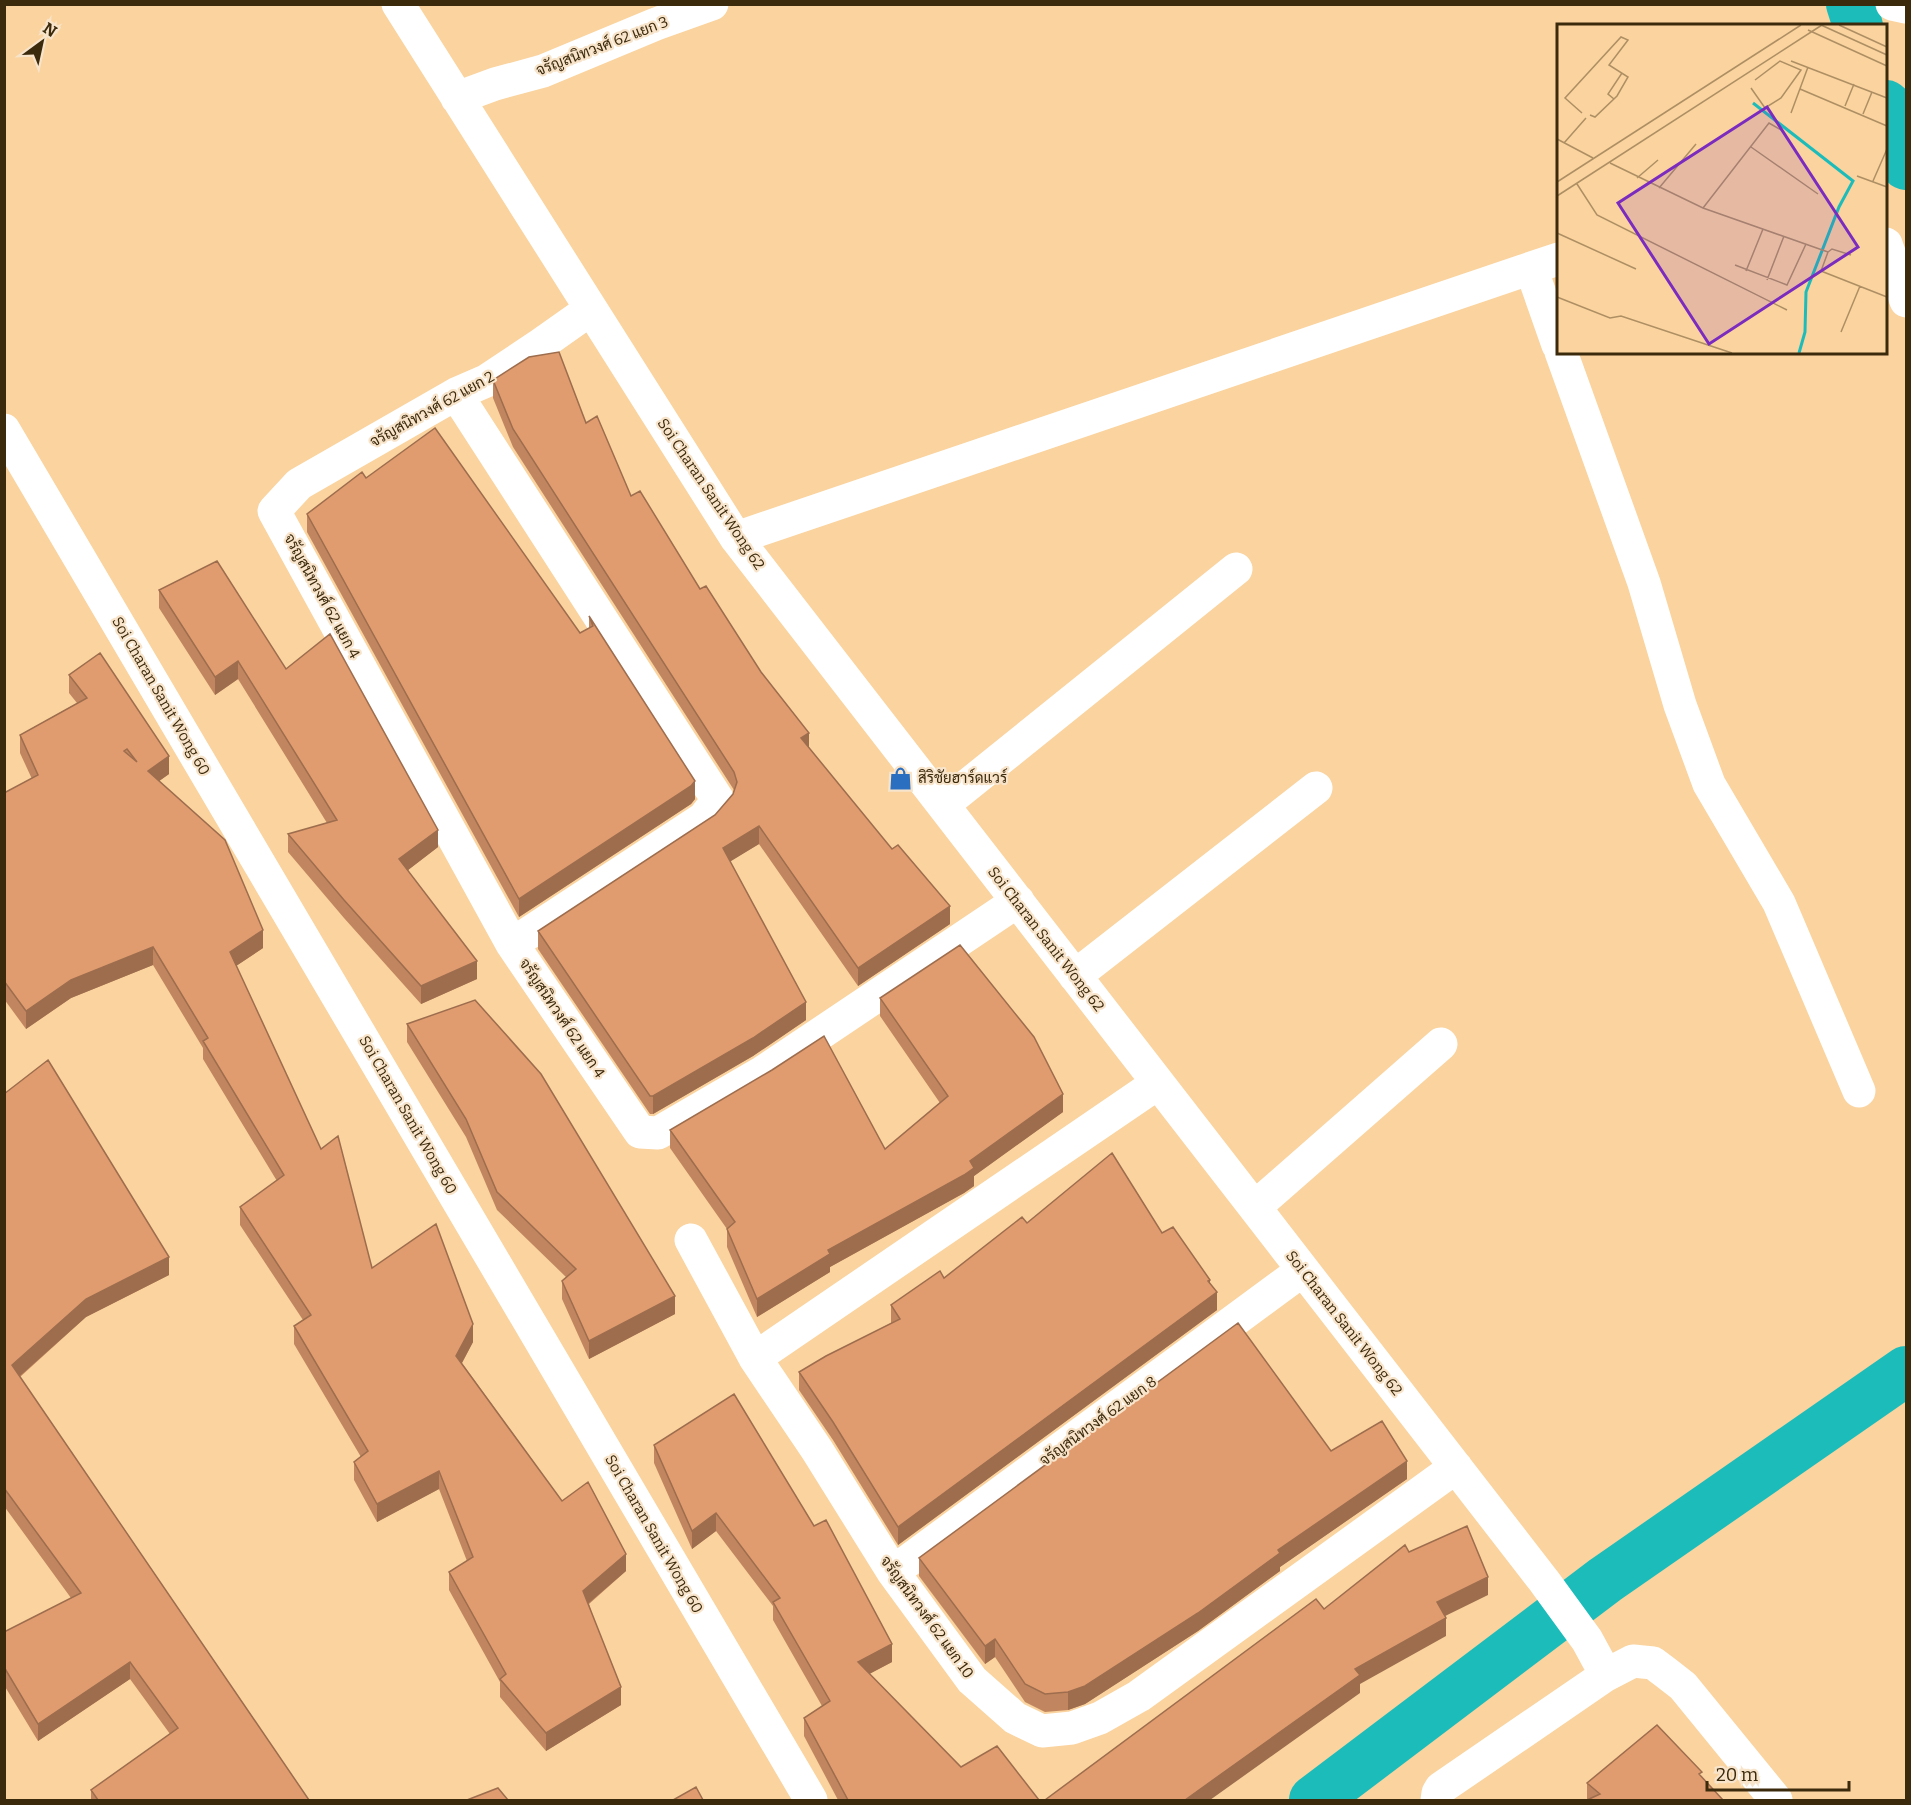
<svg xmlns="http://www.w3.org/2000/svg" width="1911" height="1805" viewBox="0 0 1911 1805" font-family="Bitter,Sarabun,serif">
<rect width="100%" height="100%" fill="#fad39e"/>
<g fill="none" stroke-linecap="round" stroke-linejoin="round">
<path stroke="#1cbcbb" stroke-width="50" d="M 1851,4 L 1858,26
M 1886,105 L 1906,165
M 1314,1800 L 1605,1580 L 1906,1371"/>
<path stroke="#fff" stroke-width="33" d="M 398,4 L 736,538 L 1544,1581 L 1587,1640 L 1606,1675
M 1892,4 L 1906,7
M 457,98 L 495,84 L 543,71 L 656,24 L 712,4
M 1886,244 L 1906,301
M 1531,268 L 1558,345
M 591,309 L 540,345 L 486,381 L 456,394 L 299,484 L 274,511 L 512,944 L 640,1132 L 658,1133 L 763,1072 L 1018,901
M 1561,352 L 1644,583 L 1680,705 L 1709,784 L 1779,903 L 1859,1091
M 456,394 L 718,800 L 704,818 L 512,944
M 4,430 L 811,1800
M 736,538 L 1558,259
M 943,805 L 1236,569
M 1075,976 L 1316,788
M 1255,1207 L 1441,1044
M 691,1240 L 755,1358 L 817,1450 L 893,1572 L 972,1680 L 1015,1718 L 1042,1731 L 1072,1728 L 1100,1718 L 1139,1696 L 1456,1467
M 755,1358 L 1158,1083
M 893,1572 L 1303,1270
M 1437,1800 L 1438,1793 L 1441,1788 L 1606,1675 L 1633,1661 L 1653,1663 L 1665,1672 L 1683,1686 L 1776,1800"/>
</g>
<path fill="#c1865f" d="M 493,380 L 586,423 L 631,496 L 700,589 L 809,749 L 950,924 L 858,986 L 759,844 L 730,861 L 806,1020 L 753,1056 L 653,1114 L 650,1114 L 538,949 L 538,931 L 715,815 L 733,794 L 734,790 L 513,447 L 493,398 Z
M 366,478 L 580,633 L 589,628 L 589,616 L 695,799 L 691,804 L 519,917 L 307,532 L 307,514 Z
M 159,590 L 286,669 L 438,847 L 408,870 L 477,979 L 421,1004 L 344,918 L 288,852 L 288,834 L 327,823 L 238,679 L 215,695 L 159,608 Z
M 69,675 L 169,774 L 159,781 L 263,948 L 236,966 L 372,1268 L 473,1342 L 462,1363 L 562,1501 L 626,1571 L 589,1604 L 621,1705 L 546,1751 L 500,1697 L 500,1682 L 449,1590 L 449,1572 L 467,1561 L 439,1489 L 377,1522 L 354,1480 L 354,1462 L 361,1457 L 294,1344 L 294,1326 L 303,1320 L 240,1225 L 240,1207 L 277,1181 L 203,1059 L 203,1048 L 153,965 L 71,998 L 26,1029 L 4,999 L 4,793 L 32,779 L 20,753 L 20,735 L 77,703 L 69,693 Z
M 880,998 L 1063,1112 L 974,1176 L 974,1186 L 964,1193 L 830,1267 L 830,1272 L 757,1317 L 727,1247 L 727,1229 L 670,1148 L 670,1130 L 885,1149 L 940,1103 L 880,1016 Z
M 407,1024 L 675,1314 L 589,1359 L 562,1299 L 562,1281 L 566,1277 L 497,1210 L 466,1137 L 407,1042 Z
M 4,1094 L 169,1275 L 86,1317 L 20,1377 L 309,1800 L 91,1800 L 91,1790 L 170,1734 L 130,1679 L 38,1741 L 4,1685 L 4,1632 L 71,1598 L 4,1506 Z
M 1027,1223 L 1162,1233 L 1210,1283 L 1217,1310 L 898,1545 L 833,1440 L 799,1390 L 799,1372 L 891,1323 L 891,1305 L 944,1278 Z
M 654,1445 L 892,1662 L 869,1674 L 961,1767 L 1039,1800 L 838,1800 L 804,1736 L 804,1718 L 822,1706 L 773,1620 L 773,1606 L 716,1531 L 692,1549 L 654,1463 Z
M 1331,1451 L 1407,1479 L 1280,1567 L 1280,1571 L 1198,1631 L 1085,1704 L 1068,1710 L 1045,1712 L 1025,1702 L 995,1657 L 985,1664 L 919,1576 L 919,1558 Z
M 1702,1778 L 1587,1800 L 1587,1783 Z"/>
<path fill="#9d6d4e" d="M 238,661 L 238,679 L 215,695 L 215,677 Z
M 809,733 L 809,751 L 801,738 Z
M 169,756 L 169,774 L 148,789 L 148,771 Z
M 695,781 L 695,799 L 691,804 L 519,917 L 519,899 Z
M 759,826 L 759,844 L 723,866 L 723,848 Z
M 438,830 L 438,847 L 399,877 L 399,859 Z
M 950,906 L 950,924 L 858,986 L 858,968 Z
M 263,930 L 263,948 L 230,970 L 230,952 Z
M 153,947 L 153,965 L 71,998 L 26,1029 L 26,1011 L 71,980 Z
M 477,961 L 477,979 L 421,1004 L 421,986 Z
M 806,1002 L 806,1020 L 753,1056 L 653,1114 L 653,1096 Z
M 1063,1094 L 1063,1112 L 974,1176 L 974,1186 L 964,1193 L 830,1267 L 830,1272 L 757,1317 L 757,1299 L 828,1250 L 970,1161 Z
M 169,1257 L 169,1275 L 86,1317 L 12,1383 L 12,1365 L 86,1299 Z
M 1210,1280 L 1210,1297 L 1217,1292 L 1217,1310 L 898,1545 L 898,1527 Z
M 675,1296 L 675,1314 L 589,1359 L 589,1341 Z
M 473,1324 L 473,1342 L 456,1374 L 456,1356 Z
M 1407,1461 L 1407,1479 L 1280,1567 L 1280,1571 L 1198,1631 L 1085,1704 L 1068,1710 L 1068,1692 L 1278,1550 Z
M 439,1471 L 439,1489 L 377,1522 L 377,1504 Z
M 716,1513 L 716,1531 L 692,1549 L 692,1531 Z
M 626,1554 L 626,1571 L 583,1608 L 583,1591 Z
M 1488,1577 L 1488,1595 L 1437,1620 L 1437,1602 Z
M 1446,1618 L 1446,1636 L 1360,1684 L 1360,1693 L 1210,1800 L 1185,1800 L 1355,1669 Z
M 995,1639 L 995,1657 L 985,1664 L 985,1646 Z
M 892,1644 L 892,1662 L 858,1680 L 858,1662 Z
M 130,1662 L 130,1679 L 38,1741 L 38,1724 Z
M 621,1687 L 621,1705 L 546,1751 L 546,1733 Z"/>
<path fill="#e09c6f" stroke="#9d6d4e" stroke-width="1.5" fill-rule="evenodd" d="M 559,352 L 586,423 L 597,416 L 631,496 L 640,491 L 700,589 L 706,586 L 761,672 L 809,733 L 801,738 L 892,849 L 898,845 L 950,906 L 858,968 L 759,826 L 723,848 L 806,1002 L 753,1038 L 653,1096 L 650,1096 L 538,931 L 715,815 L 733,794 L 737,782 L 734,772 L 513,429 L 493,380 L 529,357 Z
M 435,428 L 580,633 L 593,626 L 589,616 L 695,781 L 691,786 L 519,899 L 307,514 L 362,472 L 366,478 Z
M 217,561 L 286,669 L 330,634 L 438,830 L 399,859 L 477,961 L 421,986 L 344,900 L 288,834 L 337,820 L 238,661 L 215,677 L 159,590 Z
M 100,653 L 169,756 L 148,771 L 225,840 L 263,930 L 230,952 L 321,1149 L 338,1136 L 372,1268 L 436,1224 L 473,1324 L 456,1356 L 562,1501 L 588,1482 L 626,1554 L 583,1591 L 621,1687 L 546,1733 L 500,1679 L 506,1674 L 449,1572 L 473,1557 L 439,1471 L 377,1504 L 354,1462 L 368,1451 L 294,1326 L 311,1315 L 240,1207 L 284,1175 L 203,1041 L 208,1038 L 153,947 L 71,980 L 26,1011 L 4,981 L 4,793 L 38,775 L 20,735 L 87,698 L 69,675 ZM 127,749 L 137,762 L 124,751 Z
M 960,945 L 1034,1037 L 1063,1094 L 970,1161 L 974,1168 L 964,1175 L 828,1250 L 830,1254 L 757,1299 L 727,1229 L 735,1222 L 670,1130 L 772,1070 L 824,1036 L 885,1149 L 948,1096 L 880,998 Z
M 475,1000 L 541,1074 L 675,1296 L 589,1341 L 562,1281 L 576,1269 L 497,1192 L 466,1119 L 407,1024 Z
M 48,1060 L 169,1257 L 86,1299 L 12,1365 L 309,1800 L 98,1800 L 91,1790 L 178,1728 L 130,1662 L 38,1724 L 4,1667 L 4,1632 L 81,1593 L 4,1488 L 4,1094 Z
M 1112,1153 L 1162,1233 L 1173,1227 L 1210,1280 L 1208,1281 L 1217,1292 L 898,1527 L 833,1422 L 799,1372 L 826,1356 L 900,1319 L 891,1305 L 940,1271 L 944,1278 L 1022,1217 L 1027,1223 Z
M 1238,1323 L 1331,1451 L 1382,1421 L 1407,1461 L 1278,1550 L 1280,1553 L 1198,1613 L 1085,1686 L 1068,1692 L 1045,1694 L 1025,1684 L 995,1639 L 985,1646 L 919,1558 Z
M 734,1394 L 814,1526 L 826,1520 L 892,1644 L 858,1662 L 961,1767 L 997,1746 L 1039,1800 L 848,1800 L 804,1718 L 830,1701 L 773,1602 L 780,1598 L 716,1513 L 692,1531 L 654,1445 Z
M 1467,1526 L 1488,1577 L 1437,1602 L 1446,1618 L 1355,1669 L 1360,1675 L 1185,1800 L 1045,1800 L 1316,1599 L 1324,1609 L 1405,1545 L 1409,1552 Z
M 1657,1725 L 1702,1772 L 1699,1774 L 1723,1800 L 1587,1800 L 1600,1794 L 1587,1783 Z
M 696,1787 L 703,1800 L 673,1800 Z
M 498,1788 L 508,1800 L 467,1800 Z"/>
<defs>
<symbol id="shop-bare" viewBox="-9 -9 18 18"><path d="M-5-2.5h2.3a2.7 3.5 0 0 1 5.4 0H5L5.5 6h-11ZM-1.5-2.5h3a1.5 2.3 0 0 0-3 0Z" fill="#2a6fc0" stroke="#f8e4ca" stroke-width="2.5" paint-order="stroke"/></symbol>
</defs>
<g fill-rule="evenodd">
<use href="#shop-bare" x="884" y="762" width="33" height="33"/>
</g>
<g text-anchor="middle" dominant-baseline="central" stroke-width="4.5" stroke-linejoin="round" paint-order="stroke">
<g font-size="15" fill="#3c2a0d" stroke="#f8e4ca">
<text transform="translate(602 46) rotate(-21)">จรัญสนิทวงศ์ 62 แยก 3</text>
<text transform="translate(432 409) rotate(-29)">จรัญสนิทวงศ์ 62 แยก 2</text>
<text transform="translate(711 494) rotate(56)">Soi Charan Sanit Wong 62</text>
<text transform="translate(322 596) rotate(61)">จรัญสนิทวงศ์ 62 แยก 4</text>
<text transform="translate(161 696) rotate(60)">Soi Charan Sanit Wong 60</text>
<text transform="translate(1046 939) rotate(52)">Soi Charan Sanit Wong 62</text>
<text transform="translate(562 1018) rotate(56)">จรัญสนิทวงศ์ 62 แยก 4</text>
<text transform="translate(408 1115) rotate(60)">Soi Charan Sanit Wong 60</text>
<text transform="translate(1344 1323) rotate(52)">Soi Charan Sanit Wong 62</text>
<text transform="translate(1098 1421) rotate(-36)">จรัญสนิทวงศ์ 62 แยก 8</text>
<text transform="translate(654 1534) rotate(60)">Soi Charan Sanit Wong 60</text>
<text transform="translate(927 1617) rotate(54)">จรัญสนิทวงศ์ 62 แยก 10</text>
</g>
<g font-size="15" fill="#3c2a0d" stroke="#f8e4ca" text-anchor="start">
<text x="918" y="778">สิริชัยฮาร์ดแวร์</text>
</g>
</g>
<g transform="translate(1557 24)">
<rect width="330" height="330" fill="#fad39e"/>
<path fill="none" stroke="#1cbcbb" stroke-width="3" d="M 196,79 L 296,157 L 282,183 L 249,268 L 248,308 L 242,329"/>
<path fill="none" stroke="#ae8f64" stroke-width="1.5" d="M 264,1 L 330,31M 282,1 L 330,23M 251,6 L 330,42M 234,37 L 330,74M 194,64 L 208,84 L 224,74 L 244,46 L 223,37 L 198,56M 243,65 L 330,102M 57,75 L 51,70 L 65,49M 288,82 L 297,60M 25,89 L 8,74 L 64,13 L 71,16 L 52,41 L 71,53 L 60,72 L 38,93 L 33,91M 234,89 L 251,43M 306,90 L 315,68M 0,115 L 36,134M 7,119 L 29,94M 194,123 L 261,170M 53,139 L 146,184 L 271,228M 300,152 L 330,163M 80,154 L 101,136M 316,157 L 330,125M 0,158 L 244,1M 20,160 L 40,191 L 230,286M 102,164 L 139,120M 0,172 L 265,1M 146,184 L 212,99 L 226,107M 0,209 L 79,245M 271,228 L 264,247 L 330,273M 271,228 L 275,225 L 294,231M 178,241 L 230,261 L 249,220M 189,247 L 206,205M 210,256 L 227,212M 0,273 L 53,294 L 64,292 L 175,329M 284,308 L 303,262"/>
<path fill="#7b2cbf" fill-opacity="0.15" stroke="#7b2cbf" stroke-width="3" d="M 210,83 L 301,223 L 152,320 L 61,179 Z"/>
<rect width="330" height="330" fill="none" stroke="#3c2a0d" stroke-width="3"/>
</g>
<rect width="1911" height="1805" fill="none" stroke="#3c2a0d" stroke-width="12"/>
<g transform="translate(42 42) rotate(33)" stroke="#f8e4ca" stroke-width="4.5" paint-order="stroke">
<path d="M0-4.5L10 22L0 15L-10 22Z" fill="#3c2a0d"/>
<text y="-9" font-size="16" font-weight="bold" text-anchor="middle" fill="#3c2a0d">N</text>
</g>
<path d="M1707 1781v9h142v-9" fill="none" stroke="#3c2a0d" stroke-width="3"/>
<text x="1716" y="1781" font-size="18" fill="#3c2a0d" stroke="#f8e4ca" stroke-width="4.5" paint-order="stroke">20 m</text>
</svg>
